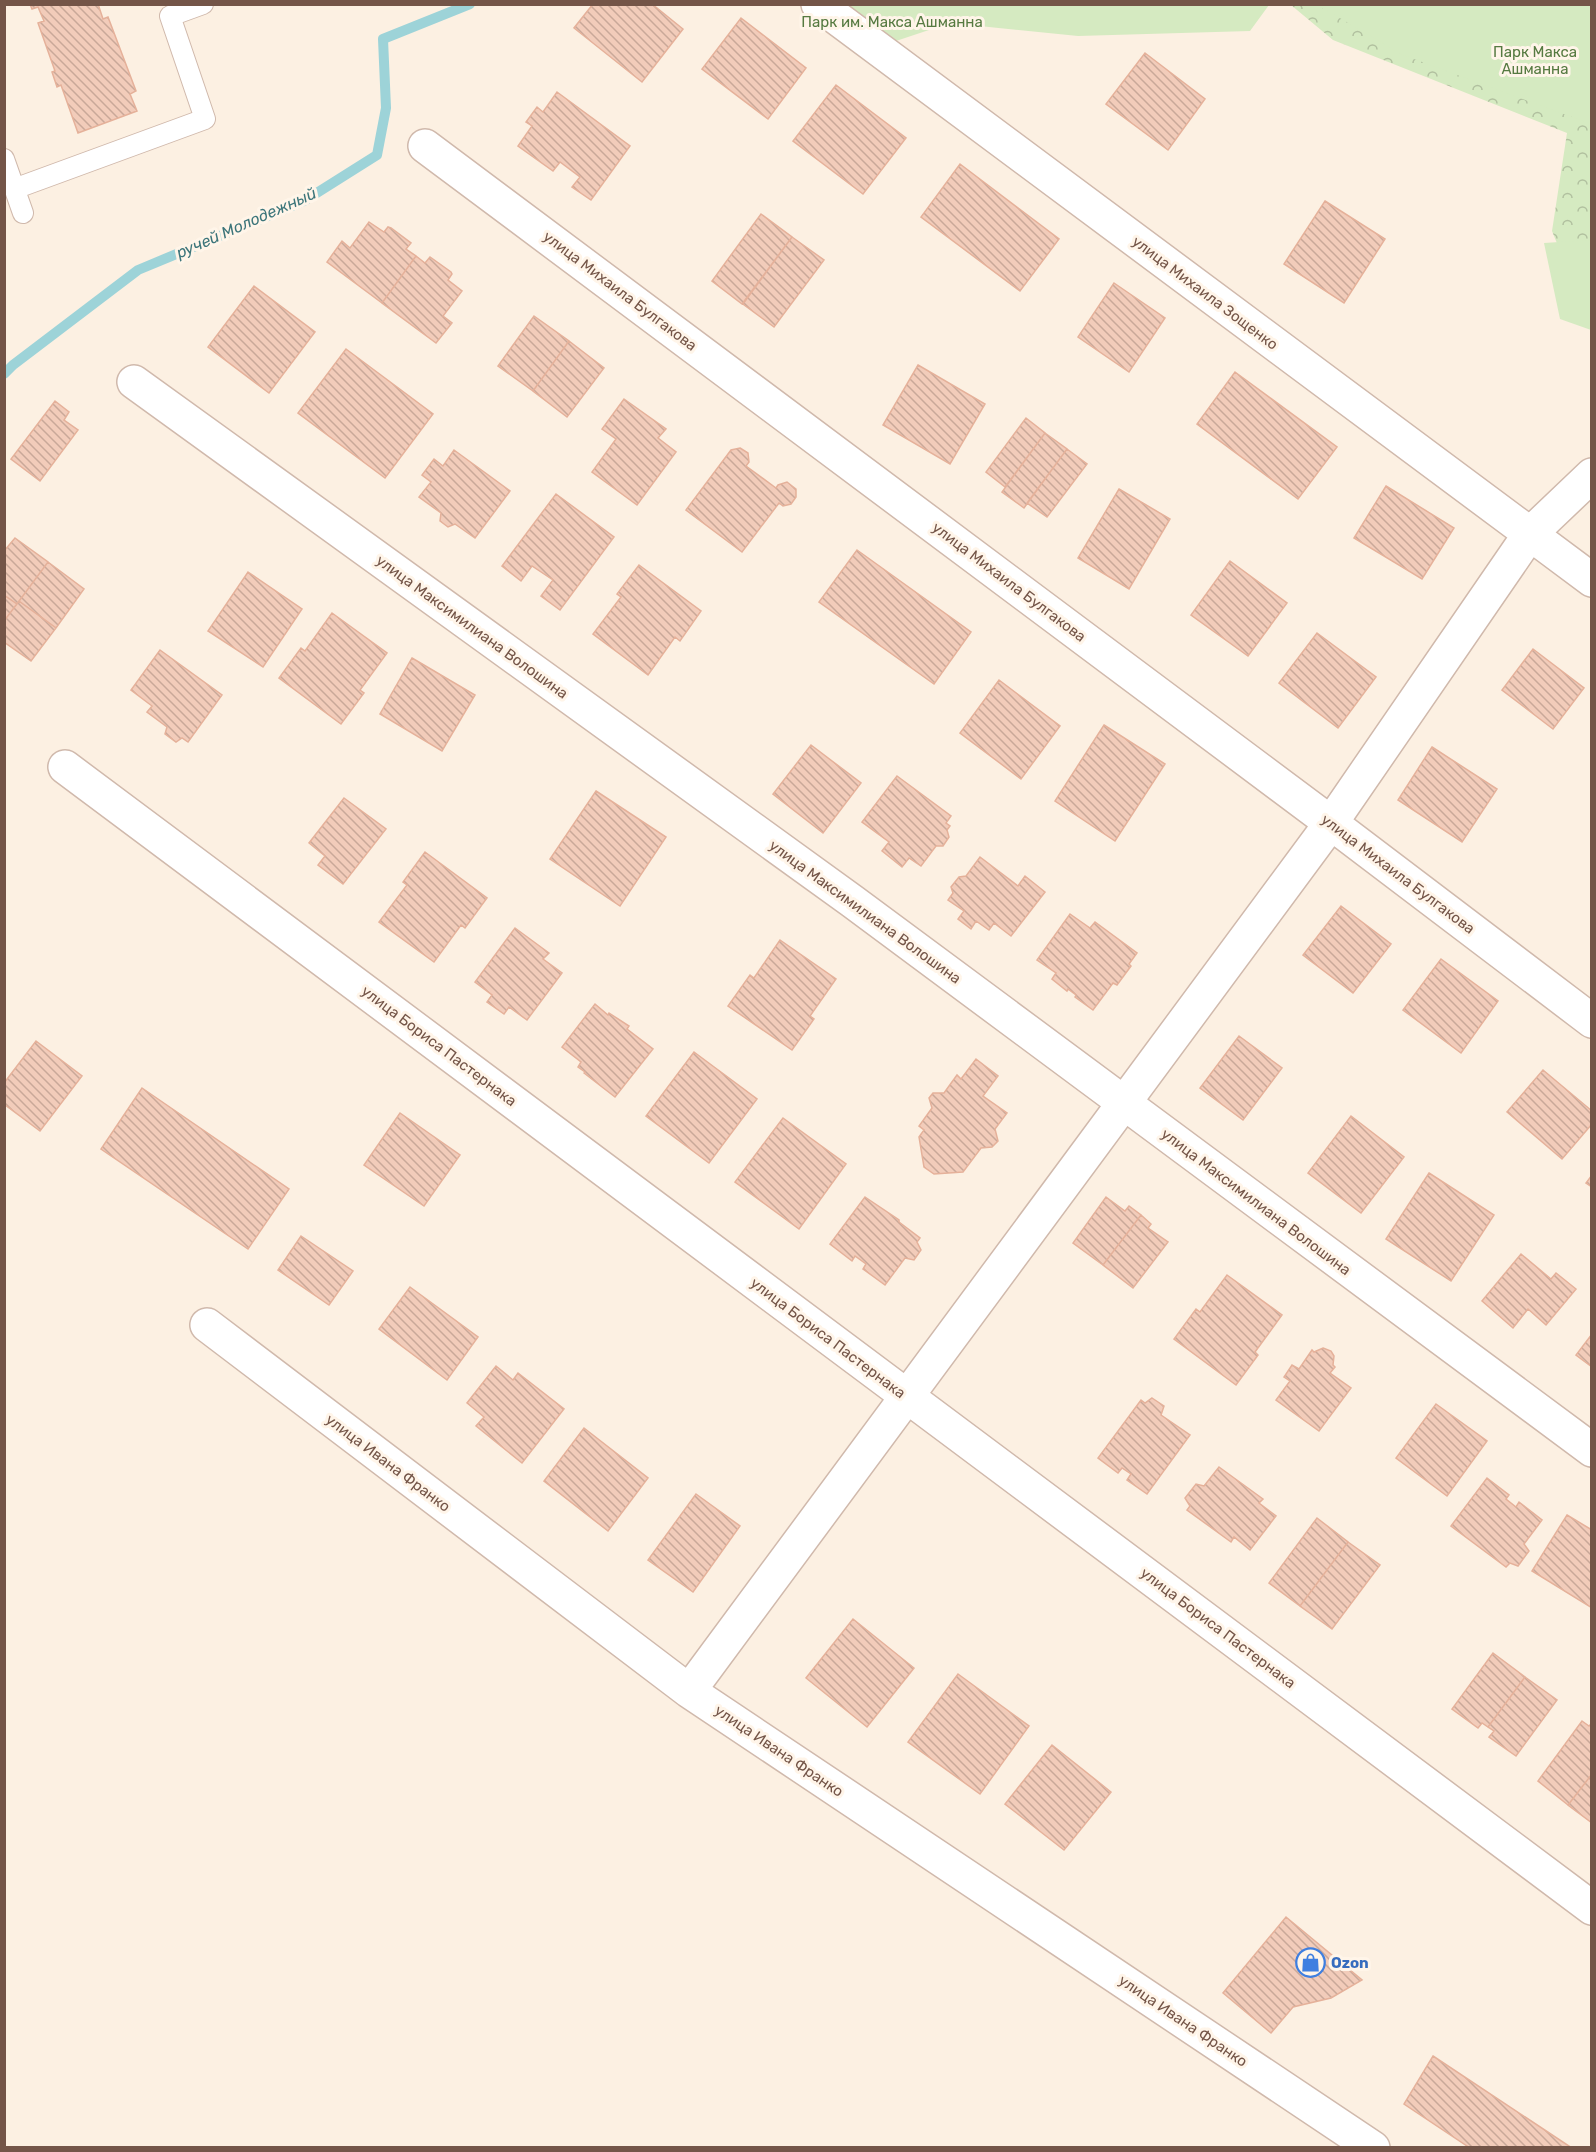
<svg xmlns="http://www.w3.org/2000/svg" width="1596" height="2152" viewBox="0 0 1596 2152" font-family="Rubik,sans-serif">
<defs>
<pattern id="forest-crowns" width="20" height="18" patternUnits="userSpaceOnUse" patternTransform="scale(1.5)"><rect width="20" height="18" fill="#d5eac1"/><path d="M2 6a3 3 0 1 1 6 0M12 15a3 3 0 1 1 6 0" fill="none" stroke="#b1c09f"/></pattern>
<pattern id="building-back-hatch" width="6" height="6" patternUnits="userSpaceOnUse" patternTransform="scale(1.5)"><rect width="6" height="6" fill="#f2ccba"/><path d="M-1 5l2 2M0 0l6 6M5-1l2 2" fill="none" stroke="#c9a899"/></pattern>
</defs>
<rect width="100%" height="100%" fill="#fcf0e2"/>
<path fill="url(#forest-crowns)" d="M 1291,5 L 1591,5 L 1591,327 L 1552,231 L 1567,133 L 1333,40 Z"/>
<path fill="#d5eac1" d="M 812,5 L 1269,5 L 1250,31 L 1078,36 L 950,23 L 896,41 L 826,26 Z
M 1312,5 L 1591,5 L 1591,124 L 1403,55 L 1326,10 Z
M 1591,240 L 1592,240 L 1591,330 L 1560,319 L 1544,243 Z"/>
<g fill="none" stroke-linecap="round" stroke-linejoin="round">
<path stroke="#9dd3d8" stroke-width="10" d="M 4,374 L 13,365 L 138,270 L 304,201 L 377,155 L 386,108 L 383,39 L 470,4"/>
</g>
<path fill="url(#building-back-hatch)" stroke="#e5b19a" stroke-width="1.5" d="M 30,4 L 98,4 L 103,19 L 108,17 L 136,91 L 130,94 L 137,111 L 78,133 L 61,85 L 57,87 L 52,72 L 55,71 L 38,23 L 44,21 L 38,7 L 32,9 Z
M 593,4 L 652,4 L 683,29 L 642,82 L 574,28 Z
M 741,18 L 806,68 L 768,119 L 702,69 Z
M 1145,53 L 1205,99 L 1168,150 L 1106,104 Z
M 836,85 L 906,138 L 863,194 L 793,141 Z
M 557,92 L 630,146 L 591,200 L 572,187 L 580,177 L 560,162 L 553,171 L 518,146 L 532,126 L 526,122 L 537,107 L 543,112 Z
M 960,164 L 1059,239 L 1020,291 L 921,217 Z
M 1325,201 L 1385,239 L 1344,303 L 1284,264 Z
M 761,214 L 792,237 L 742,304 L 712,281 Z
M 369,222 L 384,232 L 388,227 L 391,228 L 411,243 L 406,249 L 416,256 L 382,303 L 327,262 L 342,241 L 350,248 Z
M 792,237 L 824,260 L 774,327 L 743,304 Z
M 416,256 L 425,263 L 430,257 L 451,272 L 452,274 L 448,280 L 462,291 L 443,316 L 452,323 L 436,343 L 382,303 Z
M 1114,283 L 1165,318 L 1129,372 L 1078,337 Z
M 254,286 L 315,332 L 269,393 L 208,347 Z
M 534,316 L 569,341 L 533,391 L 498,366 Z
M 569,341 L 604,368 L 567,417 L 533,391 Z
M 346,349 L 433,414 L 385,478 L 298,413 Z
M 918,365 L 985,404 L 950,464 L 883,425 Z
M 1235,372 L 1337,447 L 1298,499 L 1197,424 Z
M 624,399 L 666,429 L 658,438 L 676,452 L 637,505 L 592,472 L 616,439 L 602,429 Z
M 55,401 L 69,412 L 64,420 L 78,430 L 40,481 L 11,459 Z
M 1026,418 L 1045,433 L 1005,487 L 986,472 Z
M 1045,433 L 1067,449 L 1024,508 L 1002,492 Z
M 740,448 L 748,453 L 749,462 L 746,466 L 776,488 L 778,485 L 787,482 L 796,489 L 796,497 L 791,504 L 783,506 L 779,503 L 742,552 L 686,510 L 731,450 Z
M 1067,449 L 1087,464 L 1047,517 L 1027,503 Z
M 454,450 L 510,491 L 475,538 L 455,524 L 448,527 L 440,521 L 441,513 L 419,497 L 431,482 L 422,475 L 434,459 L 443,466 Z
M 1386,486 L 1454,528 L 1422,579 L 1354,538 Z
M 1119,489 L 1170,519 L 1129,589 L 1078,558 Z
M 556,494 L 614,537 L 560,610 L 541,596 L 553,580 L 532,566 L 521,581 L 502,566 Z
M 15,538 L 48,562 L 17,604 L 4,595 L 4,551 Z
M 857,550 L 971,632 L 934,684 L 819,602 Z
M 1230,561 L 1287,603 L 1248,656 L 1191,615 Z
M 48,562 L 84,589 L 56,628 L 19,601 Z
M 639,565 L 701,611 L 680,641 L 675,637 L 648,675 L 593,634 L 621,597 L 617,594 Z
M 248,572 L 302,609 L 263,667 L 208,631 Z
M 4,595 L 17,604 L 4,621 Z
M 19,601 L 56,628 L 31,661 L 4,642 L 4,621 Z
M 332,613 L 387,653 L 360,690 L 364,693 L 341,724 L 279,678 L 301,648 L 305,651 Z
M 1317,633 L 1376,677 L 1338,728 L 1279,683 Z
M 1533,649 L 1584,688 L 1553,729 L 1502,690 Z
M 160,650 L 222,695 L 188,742 L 182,738 L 176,742 L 165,734 L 167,727 L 147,712 L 152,706 L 131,690 Z
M 412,658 L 475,695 L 442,751 L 380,714 Z
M 999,680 L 1060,726 L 1021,779 L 960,733 Z
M 1104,725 L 1165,764 L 1115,841 L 1055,801 Z
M 811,745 L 861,783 L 823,833 L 773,794 Z
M 1432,747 L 1497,789 L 1462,842 L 1398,800 Z
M 897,776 L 951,816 L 946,823 L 950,826 L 947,830 L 949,837 L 943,846 L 936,846 L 921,866 L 909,858 L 902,867 L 882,851 L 889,842 L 862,822 Z
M 596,791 L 666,837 L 620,906 L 550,859 Z
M 344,798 L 386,829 L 343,884 L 318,865 L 325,856 L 309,843 Z
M 425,852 L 487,898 L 465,928 L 461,925 L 434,962 L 379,922 L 407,885 L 403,882 Z
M 980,857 L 1018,886 L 1025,876 L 1045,892 L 1011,936 L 994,923 L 989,930 L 976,921 L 971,929 L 958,919 L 964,911 L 948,900 L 953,893 L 951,887 L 959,877 L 966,876 Z
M 1341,906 L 1391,944 L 1353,993 L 1303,955 Z
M 1070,914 L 1090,928 L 1095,922 L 1137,953 L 1129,964 L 1131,966 L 1117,985 L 1113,983 L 1093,1010 L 1075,997 L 1076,995 L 1068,989 L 1067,991 L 1052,979 L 1056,973 L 1037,960 Z
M 515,928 L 549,953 L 543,959 L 562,973 L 527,1020 L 509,1007 L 504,1014 L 487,1002 L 492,995 L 475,982 Z
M 780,940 L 836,979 L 810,1016 L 814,1019 L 792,1050 L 728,1006 L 750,975 L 754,978 Z
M 1441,959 L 1498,1001 L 1461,1053 L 1403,1010 Z
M 595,1004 L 608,1015 L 609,1013 L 629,1026 L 627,1029 L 653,1049 L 615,1097 L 584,1073 L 585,1072 L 578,1067 L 581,1062 L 562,1047 Z
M 1239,1036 L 1282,1068 L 1243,1120 L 1200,1088 Z
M 36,1041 L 82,1076 L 40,1131 L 4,1104 L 4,1083 Z
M 694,1052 L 757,1099 L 709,1163 L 646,1116 Z
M 976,1059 L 998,1076 L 983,1096 L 1007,1113 L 995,1129 L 998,1141 L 992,1147 L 981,1148 L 963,1172 L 934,1174 L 924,1167 L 919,1137 L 924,1130 L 919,1126 L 932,1108 L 929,1098 L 933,1093 L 944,1093 L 957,1075 L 961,1079 Z
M 1543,1070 L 1592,1111 L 1592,1124 L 1562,1159 L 1507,1112 Z
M 142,1088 L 289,1189 L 248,1249 L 101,1149 Z
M 400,1113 L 460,1155 L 424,1206 L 364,1165 Z
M 1351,1116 L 1404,1157 L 1361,1213 L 1308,1173 Z
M 783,1118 L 846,1164 L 799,1229 L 735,1182 Z
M 1429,1173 L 1494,1215 L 1451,1281 L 1386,1239 Z
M 1592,1175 L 1592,1187 L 1586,1183 Z
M 865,1197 L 899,1220 L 899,1222 L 920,1238 L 917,1242 L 921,1250 L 914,1260 L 905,1258 L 885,1285 L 863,1269 L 866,1264 L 855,1256 L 852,1261 L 830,1244 Z
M 1106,1197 L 1125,1211 L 1129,1206 L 1141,1215 L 1103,1265 L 1073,1243 Z
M 1141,1215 L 1151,1224 L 1148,1228 L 1168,1242 L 1133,1288 L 1103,1265 Z
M 301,1236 L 353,1271 L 329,1305 L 278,1270 Z
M 1521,1254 L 1551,1279 L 1556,1273 L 1576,1289 L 1546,1325 L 1528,1309 L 1513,1328 L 1482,1301 Z
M 1227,1275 L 1282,1315 L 1255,1352 L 1258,1355 L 1236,1385 L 1174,1339 L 1196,1309 L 1200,1312 Z
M 410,1287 L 478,1337 L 447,1380 L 379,1329 Z
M 1592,1334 L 1592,1367 L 1576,1355 Z
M 1323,1348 L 1331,1351 L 1334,1356 L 1333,1365 L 1335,1367 L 1330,1373 L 1351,1388 L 1319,1431 L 1276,1400 L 1290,1381 L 1284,1377 L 1292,1365 L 1299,1369 L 1312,1350 L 1314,1352 Z
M 496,1366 L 513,1380 L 518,1373 L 564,1409 L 522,1463 L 476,1426 L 484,1417 L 467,1403 Z
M 1152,1398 L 1164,1406 L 1161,1415 L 1190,1435 L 1147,1494 L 1127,1480 L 1131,1474 L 1122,1468 L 1118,1473 L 1098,1458 L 1141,1400 L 1145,1403 Z
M 1436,1404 L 1487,1441 L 1447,1496 L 1396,1458 Z
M 584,1428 L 648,1478 L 608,1531 L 544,1481 Z
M 1219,1467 L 1263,1499 L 1259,1503 L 1276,1516 L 1250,1550 L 1234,1537 L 1231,1542 L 1187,1510 L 1190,1506 L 1185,1498 L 1196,1484 L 1204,1486 Z
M 1487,1478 L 1509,1495 L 1506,1499 L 1516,1507 L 1519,1502 L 1542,1520 L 1524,1544 L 1529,1551 L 1518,1566 L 1510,1563 L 1506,1567 L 1451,1526 Z
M 696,1494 L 740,1526 L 693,1592 L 648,1560 Z
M 1567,1515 L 1592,1530 L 1592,1608 L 1532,1571 Z
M 1317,1518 L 1348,1542 L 1300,1606 L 1269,1583 Z
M 1348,1542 L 1380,1565 L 1332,1629 L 1300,1606 Z
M 853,1619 L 914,1668 L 867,1727 L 806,1678 Z
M 1493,1653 L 1525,1677 L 1488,1727 L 1482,1723 L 1478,1728 L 1452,1709 Z
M 958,1674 L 1029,1726 L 980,1794 L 908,1742 Z
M 1525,1677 L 1557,1700 L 1516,1756 L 1489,1737 L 1494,1731 L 1488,1727 Z
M 1582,1721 L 1589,1726 L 1592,1723 L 1592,1774 L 1568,1805 L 1538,1781 Z
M 1052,1745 L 1111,1792 L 1064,1850 L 1005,1804 Z
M 1592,1774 L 1592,1823 L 1568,1805 Z
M 1286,1917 L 1362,1980 L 1331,1998 L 1293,2007 L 1271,2033 L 1223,1993 Z
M 1433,2056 L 1572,2148 L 1470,2148 L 1404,2104 Z"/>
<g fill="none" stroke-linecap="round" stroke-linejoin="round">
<defs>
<path id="service" d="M 4,159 L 23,213
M 14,189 L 205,119 L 170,16 L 203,4"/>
<path id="minor" d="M 818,4 L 1592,580
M 425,146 L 1331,823 L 1592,1021
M 134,382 L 852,901 L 1592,1450
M 65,767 L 1592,1908
M 207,1325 L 689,1691 L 1373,2148
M 689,1691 L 1331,823 L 1529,535 L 1592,475"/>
</defs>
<use href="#service" stroke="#d0b9ac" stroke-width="22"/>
<use href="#minor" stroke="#d0b9ac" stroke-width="36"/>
<use href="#service" stroke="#fff" stroke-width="20"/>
<use href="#minor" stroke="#fff" stroke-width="33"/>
</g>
<defs>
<symbol id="shop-ring" viewBox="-11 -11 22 22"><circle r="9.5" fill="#fff5e9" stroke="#3f7fe0" stroke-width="1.5"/><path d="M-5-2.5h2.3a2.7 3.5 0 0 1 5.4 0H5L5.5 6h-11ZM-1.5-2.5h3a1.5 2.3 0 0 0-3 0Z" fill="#3f7fe0"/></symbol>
</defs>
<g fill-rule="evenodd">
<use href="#shop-ring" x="1294" y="1946" width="33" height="33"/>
</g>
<g text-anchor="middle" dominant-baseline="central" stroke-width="6" stroke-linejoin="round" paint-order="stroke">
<g font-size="15" fill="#567a41" stroke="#fff5e9">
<text x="892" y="22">Парк им. Макса Ашманна</text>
<text x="1535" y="52">Парк Макса<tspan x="1535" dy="17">Ашманна</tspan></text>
</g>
<g font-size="15" fill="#745548" stroke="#fff5e9">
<text transform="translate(620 291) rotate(37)">улица Михаила Булгакова</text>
<text transform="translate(1205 293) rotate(37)">улица Михаила Зощенко</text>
<text transform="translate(1009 582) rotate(37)">улица Михаила Булгакова</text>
<text transform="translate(472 627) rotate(36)">улица Максимилиана Волошина</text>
<text transform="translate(1398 874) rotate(37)">улица Михаила Булгакова</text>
<text transform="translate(865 912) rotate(36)">улица Максимилиана Волошина</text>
<text transform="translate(439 1046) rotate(37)">улица Бориса Пастернака</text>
<text transform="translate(1256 1202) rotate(37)">улица Максимилиана Волошина</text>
<text transform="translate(828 1338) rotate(37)">улица Бориса Пастернака</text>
<text transform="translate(388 1463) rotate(37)">улица Ивана Франко</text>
<text transform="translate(1218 1628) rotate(37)">улица Бориса Пастернака</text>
<text transform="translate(779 1751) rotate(34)">улица Ивана Франко</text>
<text transform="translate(1183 2021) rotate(34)">улица Ивана Франко</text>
</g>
<g font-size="15" font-weight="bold" fill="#366cbe" stroke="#fff5e9" text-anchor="start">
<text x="1331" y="1963">Ozon</text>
</g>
<g font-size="16" font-style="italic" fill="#3c757a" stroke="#fff5e9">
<text transform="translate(246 223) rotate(-24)">ручей Молодежный</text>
</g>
</g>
<rect width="1596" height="2152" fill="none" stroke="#745548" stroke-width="12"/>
</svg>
